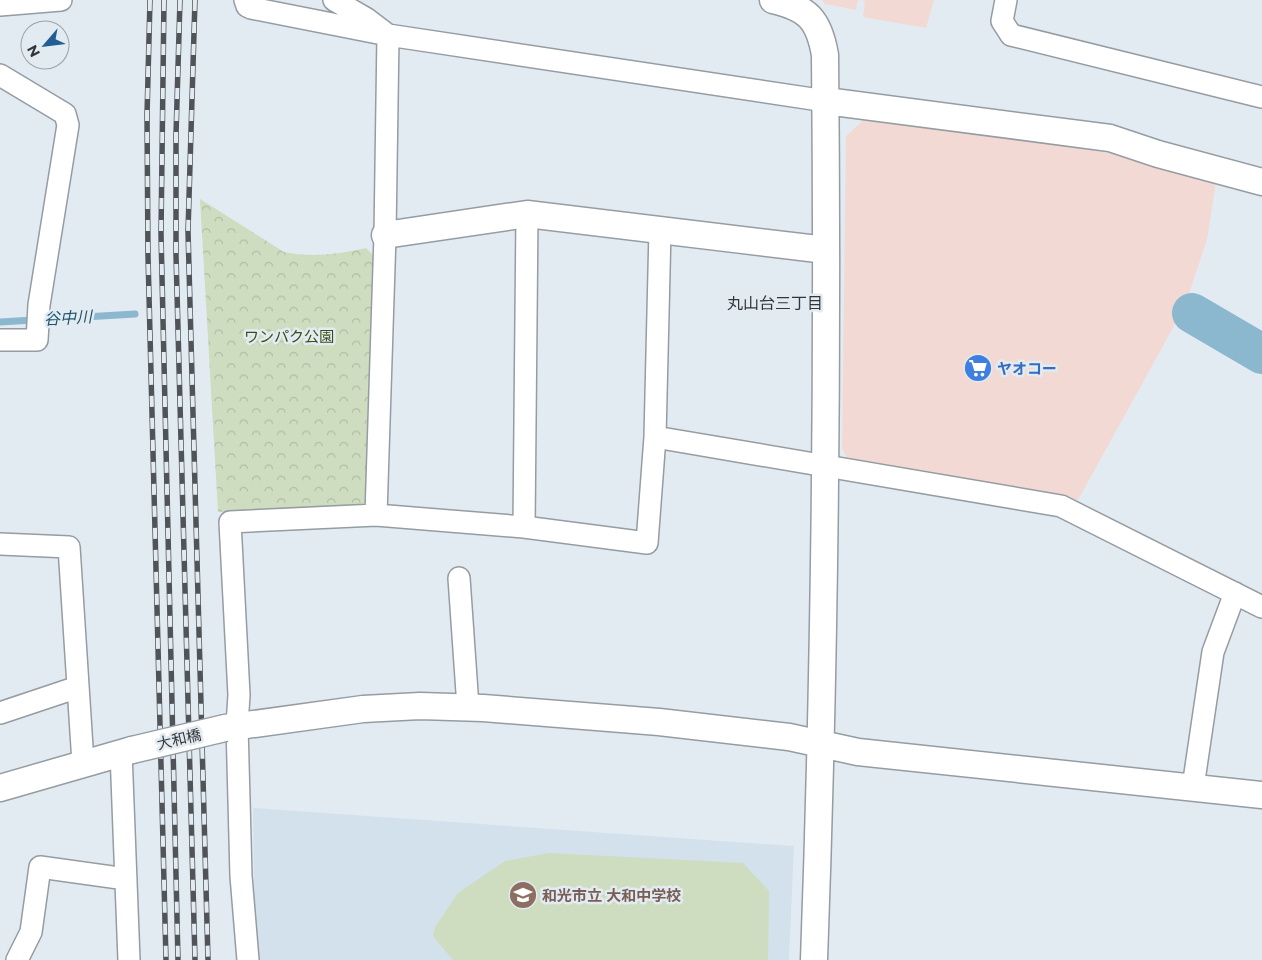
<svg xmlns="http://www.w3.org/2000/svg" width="1262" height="960" viewBox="0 0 1262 960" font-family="Montserrat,'Noto Sans JP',sans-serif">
<defs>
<pattern id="park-crowns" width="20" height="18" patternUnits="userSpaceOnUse" patternTransform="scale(1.25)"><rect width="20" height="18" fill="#cedcbf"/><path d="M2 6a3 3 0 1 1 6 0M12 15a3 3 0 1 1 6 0" fill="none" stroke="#b1bda5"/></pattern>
</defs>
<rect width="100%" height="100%" fill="#e3ebf2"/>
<path fill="#f3d9d3" d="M 822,0 L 858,0 L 856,10 L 825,4 Z
M 860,0 L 934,0 L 926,28 L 863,17 L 865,1 Z
M 866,118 L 1061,144 L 1123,156 L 1216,182 L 1207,240 L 1185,306 L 1078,500 L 847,458 L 842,448 L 846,136 Z"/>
<path fill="#d3e1ed" d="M 253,808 L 794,846 L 789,960 L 255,960 Z"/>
<path fill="url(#park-crowns)" d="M 200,199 L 284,252 C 311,258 339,254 366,248 L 373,255 L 367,501 L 360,506 L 218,512 Z"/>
<path fill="#cedcbf" d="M 549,853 L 743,863 L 769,891 L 768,960 L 453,960 L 433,936 L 435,927 L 458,893 L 505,861 Z"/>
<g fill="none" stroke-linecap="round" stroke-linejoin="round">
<path stroke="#8cb8cf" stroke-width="7" d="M 0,322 L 135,314"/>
<path stroke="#8cb8cf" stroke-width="40" d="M 1192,313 L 1262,354"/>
<defs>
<path id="minor" d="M 245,0 L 247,6 L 251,8 L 388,35 L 385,235 L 376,515
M 334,0 L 367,19 L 388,35 L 826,101
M 1006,0 L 1002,21 L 1011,35 L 1262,97
M 0,5 L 61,0
M 0,75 L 65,114 L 68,125 L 39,305 L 37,340 L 0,340
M 655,437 L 1061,506 L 1262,607
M 524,527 L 527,214
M 0,544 L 69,547 L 83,763
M 459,578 L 468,707
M 0,713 L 78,687
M 121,752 L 129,960
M 1193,787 L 1213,652 L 1235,593
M 17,960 L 31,932 L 40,867 L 126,879
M 248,960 L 241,876 L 237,725 L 239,695 L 230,522 L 376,515 L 524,527 L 647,543 L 655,437 L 660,230"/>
<path id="tertiary" d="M 773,0 C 808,8 819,20 825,55 C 828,357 825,659 814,960
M 826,101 L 1110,138 L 1158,154 L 1262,182
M 385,235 L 527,214 L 826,250
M 225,728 L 363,709 L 420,706 L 483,708 L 659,722 L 789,737 L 858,752 L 1262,795
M 0,788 L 132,750"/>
</defs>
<use href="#minor" stroke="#959ca2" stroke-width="24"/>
<use href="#tertiary" stroke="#959ca2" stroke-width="29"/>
<use href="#minor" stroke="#fff" stroke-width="21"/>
<use href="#tertiary" stroke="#fff" stroke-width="26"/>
<defs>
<path id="rail" d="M 150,0 L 147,115 L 148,256 L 166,960
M 164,0 L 161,234 L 178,960
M 180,0 L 176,135 L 176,255 L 195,960
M 195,0 L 188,231 L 208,960"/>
</defs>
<use href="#rail" stroke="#505458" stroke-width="5.5"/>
<use href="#rail" stroke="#e3ebf2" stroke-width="4" stroke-dasharray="11" stroke-linecap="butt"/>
<defs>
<path id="tertiary-bridge" d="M 132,750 L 225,728"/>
</defs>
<use href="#tertiary-bridge" stroke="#959ca2" stroke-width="29" stroke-linecap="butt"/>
<use href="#tertiary-bridge" stroke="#fff" stroke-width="26"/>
</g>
<defs>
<symbol id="supermarket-disc" viewBox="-11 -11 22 22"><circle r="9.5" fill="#3f7fe0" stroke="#e3ebf2"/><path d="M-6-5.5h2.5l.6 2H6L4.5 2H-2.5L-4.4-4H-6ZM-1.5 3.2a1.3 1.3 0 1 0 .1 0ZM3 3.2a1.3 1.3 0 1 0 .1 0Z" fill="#fff"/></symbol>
<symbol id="school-disc" viewBox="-11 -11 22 22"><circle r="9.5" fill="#8d6e63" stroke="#e3ebf2"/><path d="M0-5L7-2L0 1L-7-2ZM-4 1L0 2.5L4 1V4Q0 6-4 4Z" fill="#fff"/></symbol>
</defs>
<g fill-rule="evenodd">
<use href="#supermarket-disc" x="962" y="352" width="32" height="32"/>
<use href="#school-disc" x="507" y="879" width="32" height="32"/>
</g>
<g text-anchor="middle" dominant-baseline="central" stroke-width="5" stroke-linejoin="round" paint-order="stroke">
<g font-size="15" fill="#374e14" stroke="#e3ebf2">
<text x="289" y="336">ワンパク公園</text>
</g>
<g font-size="15" font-weight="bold" fill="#366cbe" stroke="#e3ebf2" text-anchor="start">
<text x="997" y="368">ヤオコー</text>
</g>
<g font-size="15" fill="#333639" stroke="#e3ebf2">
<text transform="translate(179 739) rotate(-13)">大和橋</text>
</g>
<g font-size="15" font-weight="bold" fill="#785e54" stroke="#e3ebf2" text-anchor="start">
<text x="542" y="895">和光市立 大和中学校</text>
</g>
<g font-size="16" fill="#333639" stroke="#e3ebf2">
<text x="775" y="303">丸山台三丁目</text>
</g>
<g font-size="16" font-style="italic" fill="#1d546d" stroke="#e3ebf2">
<text transform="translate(68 318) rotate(-3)">谷中川</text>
</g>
</g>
<g transform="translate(45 45) rotate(242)"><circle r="24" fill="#e3ebf2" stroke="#9da3a8"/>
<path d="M0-4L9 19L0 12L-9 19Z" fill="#215e94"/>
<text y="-8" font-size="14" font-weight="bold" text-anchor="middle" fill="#333639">N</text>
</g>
</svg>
